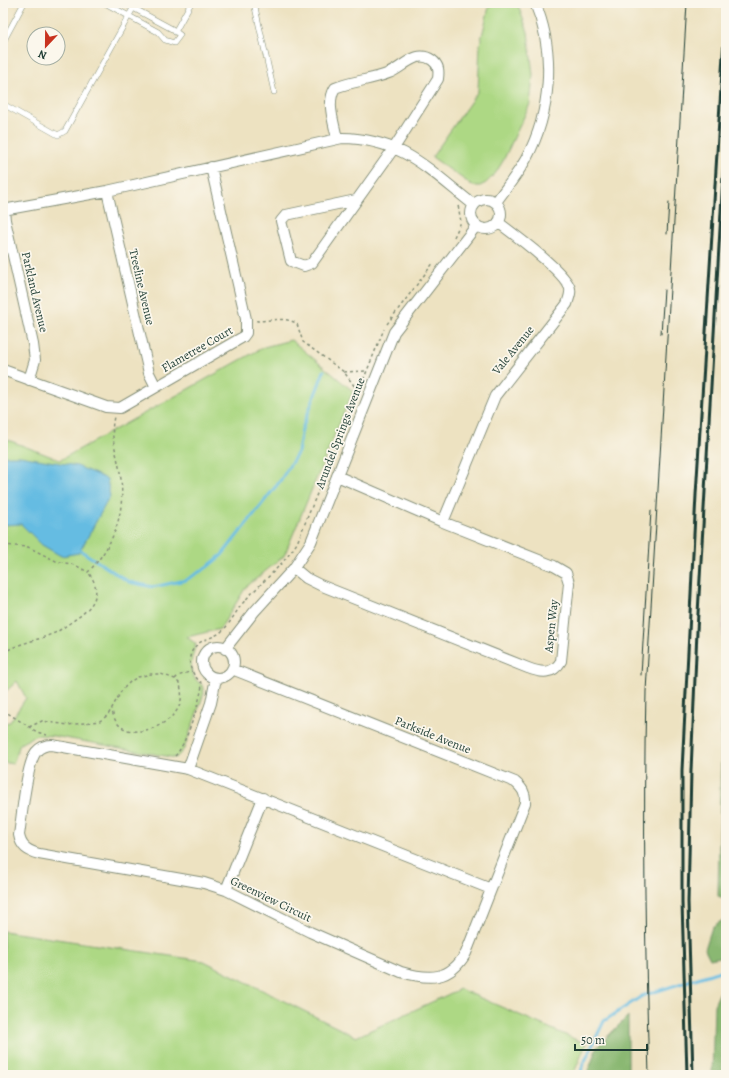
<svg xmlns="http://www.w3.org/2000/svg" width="729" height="1078" viewBox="0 0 729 1078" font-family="Alegreya,serif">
<rect width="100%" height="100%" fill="#fbf7ec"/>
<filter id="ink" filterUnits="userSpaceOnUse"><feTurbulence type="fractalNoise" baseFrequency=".025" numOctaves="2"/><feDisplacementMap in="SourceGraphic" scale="8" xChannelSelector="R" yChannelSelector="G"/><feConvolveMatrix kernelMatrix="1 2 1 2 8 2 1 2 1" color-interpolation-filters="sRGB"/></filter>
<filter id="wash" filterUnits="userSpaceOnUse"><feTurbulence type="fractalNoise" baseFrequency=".012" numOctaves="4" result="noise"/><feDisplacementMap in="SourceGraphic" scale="16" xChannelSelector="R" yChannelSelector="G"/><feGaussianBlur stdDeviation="0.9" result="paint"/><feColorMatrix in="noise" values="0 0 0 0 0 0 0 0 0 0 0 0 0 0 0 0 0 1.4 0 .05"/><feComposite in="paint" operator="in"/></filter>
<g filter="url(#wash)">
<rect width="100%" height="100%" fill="#ede2c1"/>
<path fill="#d2bec3" d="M 726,568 L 726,692 L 722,692 L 722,635 Z"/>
<path fill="#add884" stroke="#668a5c" d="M 490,3 L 517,3 L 528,32 L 533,75 L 530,104 L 503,161 L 495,174 L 486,183 L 480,186 L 473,186 L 432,157 L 478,91 L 480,44 Z
M 291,340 L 353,391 L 284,556 L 246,587 L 220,629 L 187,637 L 196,644 C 191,661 186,674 202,685 L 204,693 L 184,749 L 176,758 L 54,736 L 36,735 L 20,744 L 13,764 L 3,762 L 3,723 L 10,722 L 26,698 L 17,681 L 3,694 L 3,438 L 60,460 L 264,347 Z
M 3,931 L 204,961 L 356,1037 L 460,989 L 586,1044 L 573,1075 L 3,1075 Z"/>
<path fill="#8ab872" stroke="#547a53" d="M 722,692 L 726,692 L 726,899 L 718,896 Z
M 726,918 L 726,956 L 710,959 L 705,949 L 712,927 Z
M 726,984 L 726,1075 L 712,1075 L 714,1005 L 723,985 Z
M 628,1016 L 628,1075 L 587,1075 L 597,1047 Z"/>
<path fill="#65bce2" stroke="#427c8b" d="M 3,456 L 20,456 L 77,466 L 107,479 L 110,496 L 79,553 L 61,556 L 42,545 L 21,524 L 3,525 Z"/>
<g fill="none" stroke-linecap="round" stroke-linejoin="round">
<path stroke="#65bce2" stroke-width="3" d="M 78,549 L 129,582 L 153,587 L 186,580 L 206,568 L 222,555 L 280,481 L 298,452 L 302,429 L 324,371
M 580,1075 L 583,1065 L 604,1021 L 642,996 L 726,969"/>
</g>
</g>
<g filter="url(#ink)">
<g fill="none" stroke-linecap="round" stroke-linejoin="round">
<defs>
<path id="service" d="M 105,3 L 158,32 L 165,40 L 174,43 L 180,35 L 172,29 L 124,3
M 254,3 L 274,92
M 175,32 L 191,3
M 3,42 L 24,3
M 3,104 L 58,135 L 65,131 L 136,3"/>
<path id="minor" d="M 337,139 C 334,122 326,103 335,88 C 352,81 372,80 389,73 C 404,67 416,49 432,60 C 439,65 439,71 438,79 L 394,148 L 312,263 L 304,266 L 291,261 L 281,221 L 286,215 L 356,200
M 107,191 L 149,373 L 156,387
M471 214a15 15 0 1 1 30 0a15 15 0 1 1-30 0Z
M 496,202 C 506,188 517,175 526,159 C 551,113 556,52 535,3
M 3,210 L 107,191 L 342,138 C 403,139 429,170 474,205
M 4,210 L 5,220 L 33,344 L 35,360 L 29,380
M 3,370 L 106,407 L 120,408 L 243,337 L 246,333 L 246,319 L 211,167
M 443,522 L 495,396 L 567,304 C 569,298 572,291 569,286 C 560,268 516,236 499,223
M 294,568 L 306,578 L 320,585 L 528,668 C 541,673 553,675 561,661 L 569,583 L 566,573 L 554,566 L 443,522 L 337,476
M202 662a16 16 0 1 1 32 0a16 16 0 1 1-32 0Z
M 225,649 L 254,612 L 294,568 L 311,542 L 394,332 L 476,226
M 232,669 L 515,782 C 522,788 526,793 525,803 L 466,953 C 450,981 429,980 401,972 L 310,932 L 226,890 L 204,883 L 39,854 C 28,851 21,847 19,835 C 22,817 26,765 36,752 C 40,747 46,745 52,745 L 188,769 L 491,889
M 188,769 L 211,703 L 216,678
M 226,890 L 263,798"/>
</defs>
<use href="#service" stroke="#86907a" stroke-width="6"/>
<use href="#minor" stroke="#86907a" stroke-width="12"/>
<path stroke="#86907a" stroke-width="1.5" stroke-dasharray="3 3" stroke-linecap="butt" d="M 454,237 L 461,222 L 458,205
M 257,320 L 257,321 C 270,321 286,316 297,324 L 303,342 L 344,372 L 358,391
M 387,324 L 434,262
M 344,372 L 366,371
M 3,545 L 28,547 L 56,561 L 75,565 L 88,572 C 118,541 128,505 118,462 C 115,447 110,433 114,417
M 3,653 C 18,643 36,641 52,634 C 58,632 64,627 70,623 C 90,610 106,595 88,572
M 175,679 L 178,676 L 192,671
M 3,710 L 37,732 L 47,735
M 29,727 L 42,721 L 68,725 L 100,721 L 108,715 L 122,690 L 131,681 L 138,677 L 151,674 L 161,674 L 175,679 L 180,684 C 181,689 182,694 181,700 C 177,728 116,749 112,709
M 175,756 C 185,747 202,697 202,683 C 191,675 185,660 194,648 C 201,638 214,639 222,631 C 230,624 235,613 242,604 C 260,583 282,567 297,543 L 384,329"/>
<use href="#service" stroke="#fff" stroke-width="5"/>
<use href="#minor" stroke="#fff" stroke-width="10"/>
<path stroke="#1f3d34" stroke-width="1" d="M 667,234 L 669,202
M 661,334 L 664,290
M 641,675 L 651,511
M 649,1075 C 645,947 643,819 646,691 L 687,3"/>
<path stroke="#1f3d34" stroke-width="3" d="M 687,1075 L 682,902 L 682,770 L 696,495 L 726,6
M 693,1075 L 688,902 L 691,771 L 697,631 L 726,124"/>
</g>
</g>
<g text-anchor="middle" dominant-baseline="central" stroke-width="3.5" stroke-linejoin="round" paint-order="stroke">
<g font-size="12" fill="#1f3d34" stroke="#fbf7ec">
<text transform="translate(142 287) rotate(77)">Treeline Avenue</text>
<text transform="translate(35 292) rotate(77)">Parkland Avenue</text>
<text transform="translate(197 349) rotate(-30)">Flametree Court</text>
<text transform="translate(513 350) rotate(-51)">Vale Avenue</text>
<text transform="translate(340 433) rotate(-69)">Arundel Springs Avenue</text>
<text transform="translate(551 626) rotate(-84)">Aspen Way</text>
<text transform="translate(433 735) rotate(22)">Parkside Avenue</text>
<text transform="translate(271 899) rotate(26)">Greenview Circuit</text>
</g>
</g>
<rect width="729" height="1078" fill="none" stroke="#fbf7ec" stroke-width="16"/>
<g transform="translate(46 46) rotate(202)"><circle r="19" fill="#fbf7ec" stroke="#a3ada2"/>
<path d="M0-3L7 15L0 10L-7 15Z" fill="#c8321e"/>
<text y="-6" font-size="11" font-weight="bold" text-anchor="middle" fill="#1f3d34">N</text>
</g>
<path d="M575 1044v6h72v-6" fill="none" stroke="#1f3d34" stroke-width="2"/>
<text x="581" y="1044" font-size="12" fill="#1f3d34" stroke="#fbf7ec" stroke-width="3" paint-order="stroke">50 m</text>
</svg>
